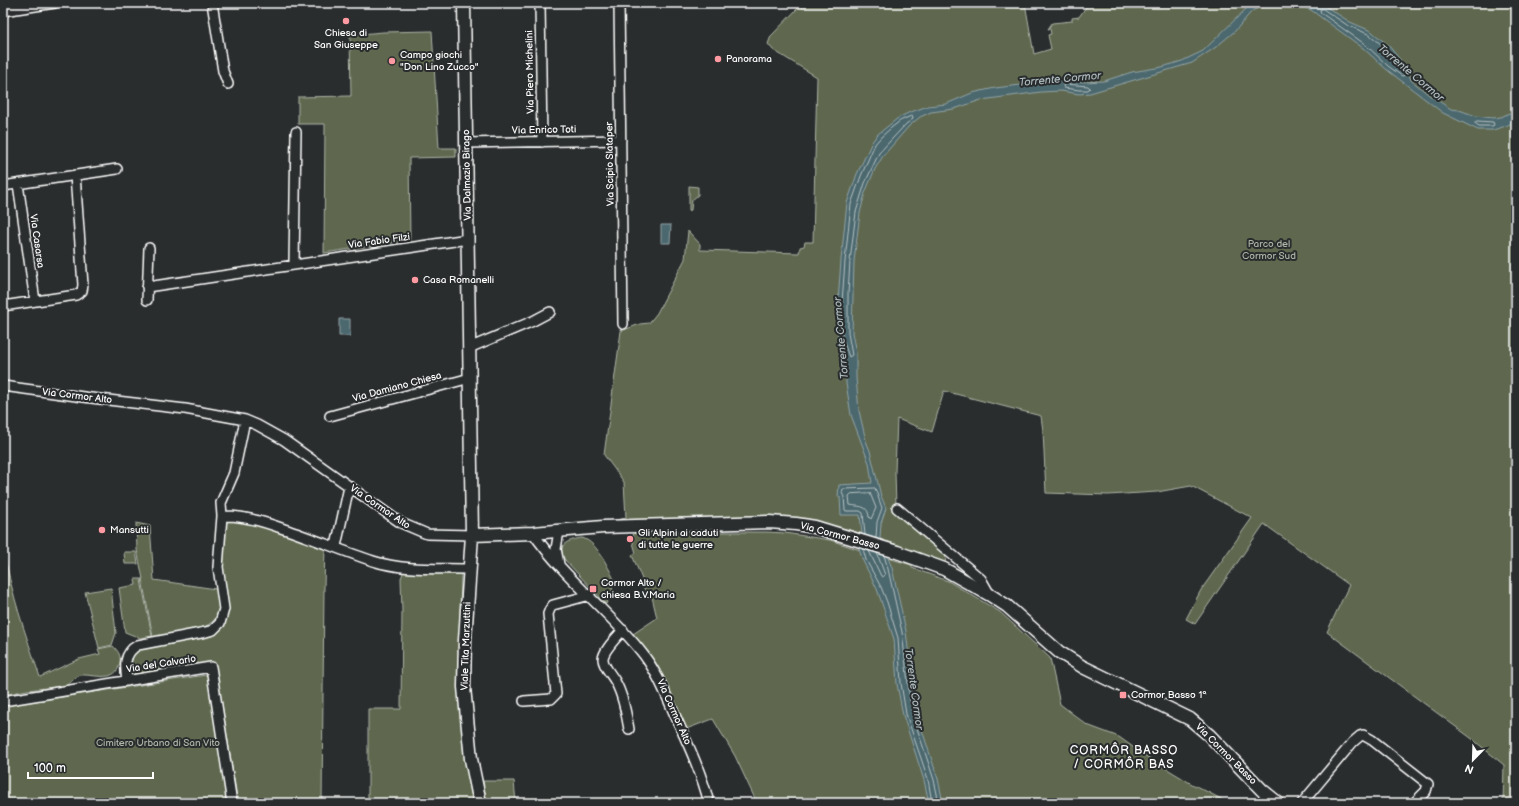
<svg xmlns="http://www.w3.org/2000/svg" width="1519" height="806" viewBox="0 0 1519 806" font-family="'Balsamiq Sans',sans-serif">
<rect width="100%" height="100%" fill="#2a2d2e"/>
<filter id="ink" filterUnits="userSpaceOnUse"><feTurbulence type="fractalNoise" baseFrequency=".025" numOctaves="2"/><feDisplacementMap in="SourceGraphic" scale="8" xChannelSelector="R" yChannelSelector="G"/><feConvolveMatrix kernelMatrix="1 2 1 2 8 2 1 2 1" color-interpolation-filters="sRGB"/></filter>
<g filter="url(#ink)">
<path fill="#5e684f" stroke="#aeb4a7" d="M 798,3 L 802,3 L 803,9 L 810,3 L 1025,3 L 1034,54 L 1051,49 L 1048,35 L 1051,34 L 1050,29 L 1048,29 L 1052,23 L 1072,21 L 1072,18 L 1079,17 L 1086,7 L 1085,3 L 1516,3 L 1516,803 L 1503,803 L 1504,765 L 1471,738 L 1327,632 L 1349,585 L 1264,524 L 1195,624 L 1186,619 L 1201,590 L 1252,518 L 1191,486 L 1157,492 L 1108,495 L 1046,493 L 1043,431 L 1041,416 L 944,391 L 932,432 L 897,419 L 895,472 L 896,506 L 909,523 L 946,556 L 945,563 L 939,563 L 892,543 L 846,529 L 823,524 L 602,523 L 626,518 L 624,482 L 604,455 L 621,331 L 640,324 L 649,323 L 657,313 L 685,259 L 688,231 L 700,244 L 700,250 L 799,253 L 800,247 L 804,246 L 805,242 L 813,242 L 817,77 L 773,50 L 768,44 L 771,36 L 798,8 Z
M 432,31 L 439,148 L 456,148 L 456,157 L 409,158 L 410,240 L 324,253 L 325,124 L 298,124 L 298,97 L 351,96 L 350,35 L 383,32 Z
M 689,186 L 698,187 L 698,195 L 692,200 L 691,210 L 689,211 Z
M 230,520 L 256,524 L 325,547 L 324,587 L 322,803 L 238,803 L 215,662 L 132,676 C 128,669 130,663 132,655 L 139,649 L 219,630 L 221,567 L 226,522 Z
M 136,523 L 150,526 L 154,580 L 216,589 C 218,597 221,606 218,613 C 213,633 170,634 153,637 L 142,579 L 141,580 L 152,636 L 140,638 L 125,632 L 119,588 L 136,585 L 135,579 L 143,579 L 137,550 Z
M 642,532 L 642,534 L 647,534 L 648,532 L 767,532 L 785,533 L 830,540 L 860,550 L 912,565 L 912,568 L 948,581 L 1000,612 L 1050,658 L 1060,704 L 1087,725 L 1119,737 L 1144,755 L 1192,784 L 1229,803 L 757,803 L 735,756 L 713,719 L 686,729 L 666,681 L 656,663 L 633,634 L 657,618 L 652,597 L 649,598 L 643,586 L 644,584 L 632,555 L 636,553 L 633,543 L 633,535 L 635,533 Z
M 582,538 C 598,542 609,570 616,583 L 611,586 L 613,590 L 606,604 L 565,560 C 555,544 569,540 582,538 Z
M 3,545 C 10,590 25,633 40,677 L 79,659 L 100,654 L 98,649 L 113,646 C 118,651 121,655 120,662 C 117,684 94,674 81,675 C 75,676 71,683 66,686 L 27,690 L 3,695 Z
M 124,552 L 136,552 L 138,564 L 125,564 Z
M 406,570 L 460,573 L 461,575 L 458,685 L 464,748 L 473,803 L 368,803 L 368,709 L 401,709 L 402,612 L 401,578 L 403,573 Z
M 111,588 L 116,633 L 112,645 L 99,648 L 85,592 Z
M 206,675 L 208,677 L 227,803 L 3,803 L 3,706 Z
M 483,781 L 514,781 L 516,803 L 487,803 Z"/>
<path fill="#4b686e" stroke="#93a4a8" d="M 1252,3 L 1271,3 L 1264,5 L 1252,11 L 1235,31 L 1216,47 L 1192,63 L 1090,93 L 1079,94 L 1061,91 L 1041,92 L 981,100 L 954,109 L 931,112 L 920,117 L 909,126 L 883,156 L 875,169 L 865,193 L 860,213 L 854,261 L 852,333 L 856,353 L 856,378 L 859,411 L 866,441 L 870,451 L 881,496 L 886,508 L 881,523 L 880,538 L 892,568 L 906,631 L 914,699 L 919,721 L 938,779 L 943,803 L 929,803 L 924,780 L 903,715 L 897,684 L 894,639 L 877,589 L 863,561 L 859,549 L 859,533 L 862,534 L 860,515 L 841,515 L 840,497 L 838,497 L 839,485 L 872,483 L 869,463 L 851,415 L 846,383 L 846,363 L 838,338 L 838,302 L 841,260 L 847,203 L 857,174 L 872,142 L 878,134 L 898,118 L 908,113 L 928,106 L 946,104 L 972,93 L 995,88 L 1064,80 L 1084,82 L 1104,81 L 1132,72 L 1162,67 L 1182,61 L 1203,51 Z
M 1293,3 L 1320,3 L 1350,22 L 1371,31 L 1388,45 L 1407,68 L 1411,80 L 1429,95 L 1451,109 L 1459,110 L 1476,116 L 1493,118 L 1501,117 L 1516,110 L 1516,121 L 1506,126 L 1493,130 L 1478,130 L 1443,113 L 1386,69 L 1363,48 L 1311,10 Z
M 661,225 L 671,225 L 670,243 L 661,243 Z
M 339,319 L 350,319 L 350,336 L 339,336 Z"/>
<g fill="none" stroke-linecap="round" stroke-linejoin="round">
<path stroke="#b7c3c5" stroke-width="1" d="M 1323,9 L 1347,25 L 1368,34 L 1375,39 L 1385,48 L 1404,70 L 1405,75 L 1402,76 L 1388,66 L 1366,45 L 1321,13 L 1320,10 Z
M 1065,84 L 1088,86 L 1090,88 L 1088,90 L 1079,90 L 1064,88 L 1063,85 Z
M 912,116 L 913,119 L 906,124 L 879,153 L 865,183 L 856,212 L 850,261 L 848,294 L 848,333 L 852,355 L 849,357 L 842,337 L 842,303 L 845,261 L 851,204 L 861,176 L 875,144 L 881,137 L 891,128 L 900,121 Z
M 1477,121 L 1493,122 L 1494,125 L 1492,126 L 1479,126 L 1475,123 Z
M 870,493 L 876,508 L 871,519 L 869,517 C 868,505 860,507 850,505 L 849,496 L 851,494 Z
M 865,535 L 863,513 L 860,511 L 846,511 L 845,510 L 844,497 L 842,493 L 843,489 L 875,488 L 882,508 L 877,522 L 876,538
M 863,549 L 866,560 L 881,587 L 887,602 L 898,638 L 901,683 L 906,714 L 928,779 L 932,803
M 869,551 L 881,576 L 883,577 L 885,575 L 877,553
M 884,555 L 888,569 L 902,632 L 910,700 L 915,722 L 934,780 L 939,803"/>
<defs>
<path id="minor" d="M 212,3 L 223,71 L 228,84
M 540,3 L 542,142
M 619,3 L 623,324
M 3,11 L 55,3
M 467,143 L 621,140
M 18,184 L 35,301
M 3,186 L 117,169
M 294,265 L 296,132
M 147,287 L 468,239
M 147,300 L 149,248
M 3,306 L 76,295 L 82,291 L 83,285 L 75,175
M 469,348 L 533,321 L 550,312
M 3,386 L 91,398 L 185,409 L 245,420 L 257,425 L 284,440 L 401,523 L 427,534 L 472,535
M 330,416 L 470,378
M 897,508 L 981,579 L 990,595
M 222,516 C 243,515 265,522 284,529 C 314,539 343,551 373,561 C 404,571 438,568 470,569
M 533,533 C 563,576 606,609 639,649 C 655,668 664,690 674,713 C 687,742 701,771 709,803
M 336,546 L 349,487
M 559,564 L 556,549 L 559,531
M 623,630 C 617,637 603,651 603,659 C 603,666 611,674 615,681 C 623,695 626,713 629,729
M 127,681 C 125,667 123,653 138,645 L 206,632 L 213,630 L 220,623 L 224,609 L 218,567 L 222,516 L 221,503 L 234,473 L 245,420
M 3,701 L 211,667 L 232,803
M 524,701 L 551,699 L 556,694 L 548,614 L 550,609 L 553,605 L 590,595
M 1302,803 L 1353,742 L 1360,736 L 1363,735 L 1372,740 L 1428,784 L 1426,791 L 1414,803"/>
<path id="tertiary" d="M 464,3 L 472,535 L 465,640 L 464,687 L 471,759 L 480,803
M 472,535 L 533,533 L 603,527 L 769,522 L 796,524 L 815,527 L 897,552 L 944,569 L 990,595 L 1007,606 L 1059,652 L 1083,667 L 1190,719 L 1209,735 L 1262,790 L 1278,803"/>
</defs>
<use href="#minor" stroke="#fff" stroke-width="12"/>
<use href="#tertiary" stroke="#fff" stroke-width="15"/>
<use href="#minor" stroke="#2a2d2e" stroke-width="9"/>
<use href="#tertiary" stroke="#2a2d2e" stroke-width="12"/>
</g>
</g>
<g fill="#ff9aa2" stroke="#2a2d2e" stroke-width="1.5">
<circle cx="346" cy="21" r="4"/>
<circle cx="718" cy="59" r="4"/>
<circle cx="392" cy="61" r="4"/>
<circle cx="415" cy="280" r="4"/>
<circle cx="102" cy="530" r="4"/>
<circle cx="630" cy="539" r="4"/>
<rect x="589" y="585" width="8" height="8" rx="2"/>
<rect x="1119" y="691" width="8" height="8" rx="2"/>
</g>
<g text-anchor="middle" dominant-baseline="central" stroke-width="4" stroke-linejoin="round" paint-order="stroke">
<g font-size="10" fill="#fff" stroke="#2a2d2e" text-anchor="start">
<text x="346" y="33" text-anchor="middle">Chiesa di<tspan x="346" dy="12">San Giuseppe</tspan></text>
<text x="400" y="55">Campo giochi<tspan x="400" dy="12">"Don Lino Zucco"</tspan></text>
<text x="726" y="59">Panorama</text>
<text x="423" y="280">Casa Romanelli</text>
<text x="110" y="530">Mansutti</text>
<text x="638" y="533">Gli Alpini ai caduti<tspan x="638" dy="12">di tutte le guerre</tspan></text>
<text x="601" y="583">Cormor Alto /<tspan x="601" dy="12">chiesa B.V.Maria</tspan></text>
<text x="1131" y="695">Cormor Basso 1ª</text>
</g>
<g font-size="10" fill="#fff" stroke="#2a2d2e">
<text transform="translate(530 72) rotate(-91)">Via Piero Michelini</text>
<text transform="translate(544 130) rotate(-1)">Via Enrico Toti</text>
<text transform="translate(610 164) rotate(-91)">Via Scipio Slataper</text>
<text transform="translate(467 175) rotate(-91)">Via Dalmazio Birago</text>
<text transform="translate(37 241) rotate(82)">Via Casarsa</text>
<text transform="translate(379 241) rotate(-8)">Via Fabio Filzi</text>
<text transform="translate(397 387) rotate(-15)">Via Damiano Chiesa</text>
<text transform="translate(77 396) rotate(7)">Via Cormor Alto</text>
<text transform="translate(380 507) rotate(34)">Via Cormor Alto</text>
<text transform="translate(840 536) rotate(15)">Via Cormor Basso</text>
<text transform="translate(466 646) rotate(-88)">Viale Tita Marzuttini</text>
<text transform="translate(161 664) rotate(-9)">Via del Calvario</text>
<text transform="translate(674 712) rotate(66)">Via Cormor Alto</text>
<text transform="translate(1226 754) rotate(45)">Via Cormor Basso</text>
</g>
<g font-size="10" fill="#aeb4a7" stroke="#2a2d2e">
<text x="1269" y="244">Parco del<tspan x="1269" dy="12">Cormor Sud</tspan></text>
<text x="158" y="743">Cimitero Urbano di San Vito</text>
</g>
<g font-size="11" font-style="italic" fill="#aebbbe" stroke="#2a2d2e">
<text transform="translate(1411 73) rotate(40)">Torrente Cormor</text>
<text transform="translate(1060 79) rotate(-5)">Torrente Cormor</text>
<text transform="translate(841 338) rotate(-95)">Torrente Cormor</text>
<text transform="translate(914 689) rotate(82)">Torrente Cormor</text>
</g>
<g font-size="12" letter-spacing="1" fill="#fff" stroke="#2a2d2e">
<text x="1124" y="750">CORMÔR BASSO<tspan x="1124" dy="14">/ CORMÔR BAS</tspan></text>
</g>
</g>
<rect width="1519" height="806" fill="none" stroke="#2a2d2e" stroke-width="16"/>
<rect x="8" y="8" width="1503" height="790" fill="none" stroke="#fff" stroke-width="1.5" filter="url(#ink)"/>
<g transform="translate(1473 760) rotate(203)" stroke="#2a2d2e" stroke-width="3" paint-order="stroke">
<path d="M0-3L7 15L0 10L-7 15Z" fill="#ffffff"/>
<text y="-6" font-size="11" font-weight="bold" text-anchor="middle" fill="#ffffff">N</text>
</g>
<path d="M28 772v6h125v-6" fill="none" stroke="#ffffff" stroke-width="2"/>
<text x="34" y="772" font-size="12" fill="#ffffff" stroke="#2a2d2e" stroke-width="3" paint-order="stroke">100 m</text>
</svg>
